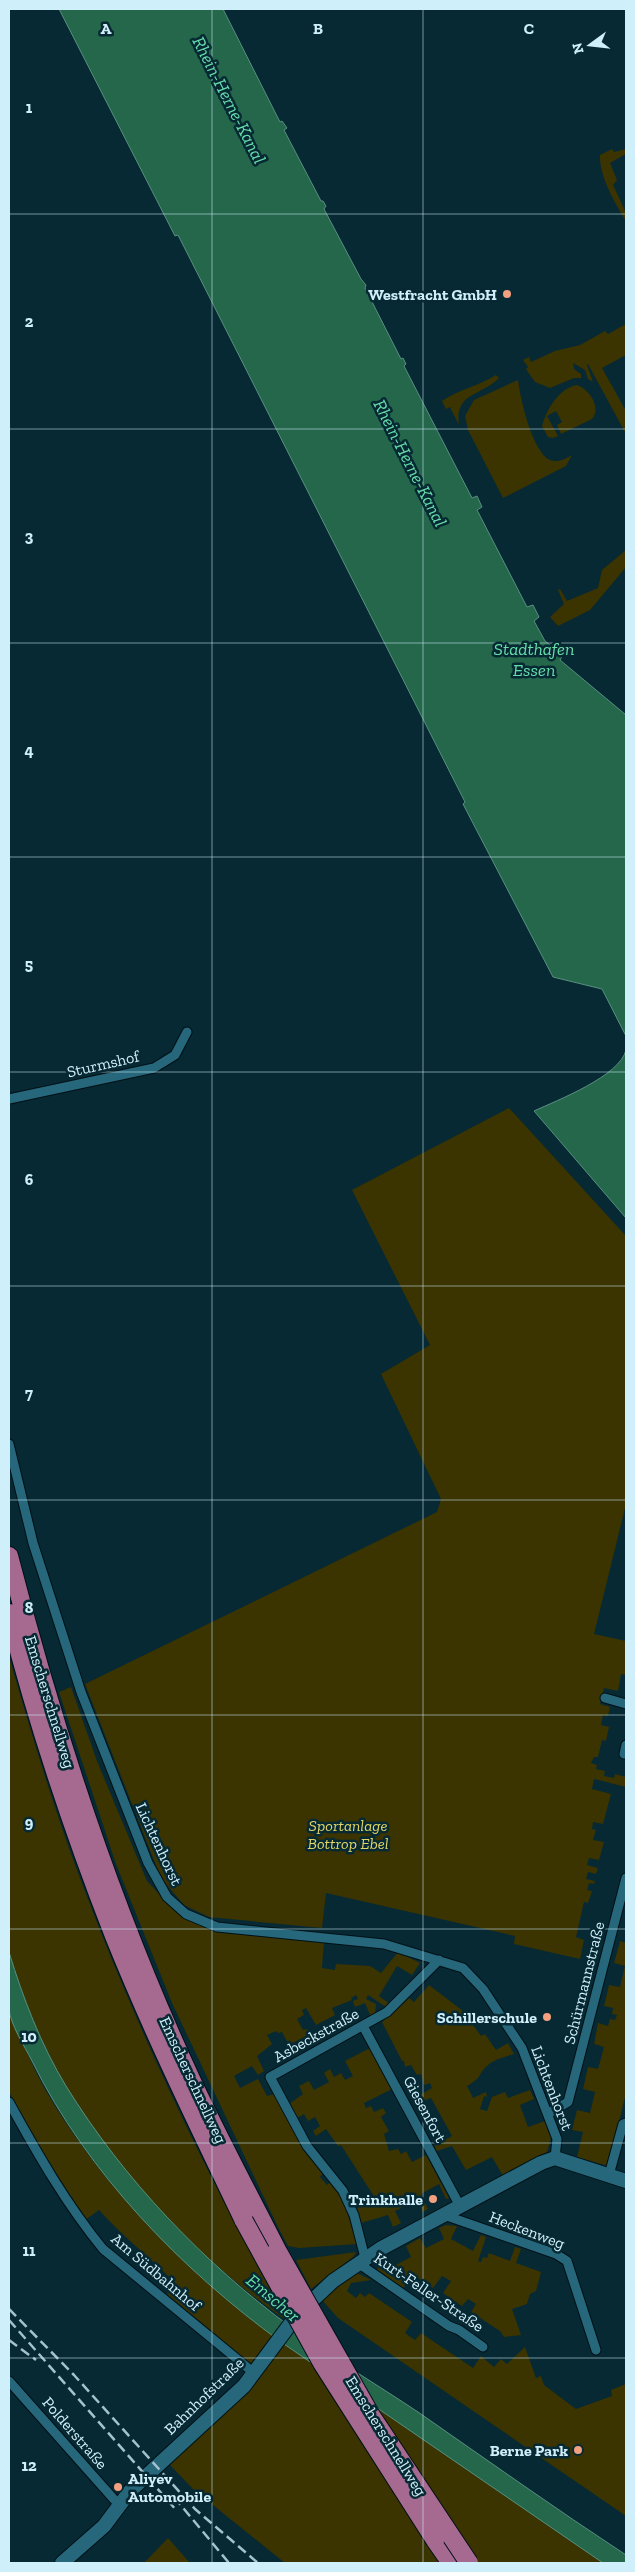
<svg xmlns="http://www.w3.org/2000/svg" width="635" height="2572" viewBox="0 0 635 2572" font-family="'Zilla Slab',serif">
<rect width="100%" height="100%" fill="#062933"/>
<path fill="#3b3400" d="M 612,149 L 614,152 L 626,149 L 626,154 L 610,163 L 617,180 L 613,185 L 626,213 L 626,221 C 615,203 599,176 600,155 Z
M 626,324 L 626,355 L 602,368 L 626,411 L 626,434 L 588,364 L 587,365 L 593,382 L 588,379 L 585,370 L 573,363 L 574,369 L 581,374 L 581,378 L 574,378 L 550,388 L 535,382 L 526,369 L 528,367 L 523,360 L 529,357 L 531,362 L 555,351 L 580,345 L 605,331 L 608,334 Z
M 496,375 L 499,378 C 481,396 454,393 459,425 L 450,407 L 446,409 L 442,401 C 459,389 479,386 496,375 Z
M 518,380 C 520,397 532,452 550,460 C 558,463 565,459 572,455 L 566,466 L 503,498 L 468,430 L 465,416 L 474,400 Z
M 577,385 C 589,389 602,408 592,419 L 561,434 L 557,425 L 562,422 L 556,411 L 547,416 L 558,436 L 553,438 L 548,437 L 542,426 C 547,409 559,388 577,385 Z
M 626,550 L 626,567 L 590,610 L 558,626 L 550,617 L 564,604 L 558,590 L 560,589 L 567,601 L 598,588 L 602,570 Z
M 509,1108 L 626,1236 L 626,1504 L 594,1634 L 626,1641 L 626,1675 L 621,1674 L 618,1691 L 604,1688 L 600,1704 L 610,1707 L 608,1716 L 603,1715 L 601,1725 L 609,1727 L 606,1741 L 602,1740 L 598,1757 L 594,1757 L 591,1763 L 597,1765 L 596,1769 L 605,1771 L 604,1776 L 614,1778 L 615,1774 L 626,1777 L 626,1787 L 594,1779 L 592,1789 L 611,1794 L 603,1824 L 593,1822 L 592,1829 L 596,1830 L 593,1840 L 604,1842 L 599,1860 L 589,1858 L 587,1865 L 598,1868 L 596,1874 L 588,1872 L 586,1879 L 595,1881 L 594,1884 L 589,1883 L 587,1890 L 592,1891 L 588,1903 L 584,1902 L 576,1937 L 584,1940 L 580,1959 L 514,1944 L 515,1936 L 326,1893 L 322,1928 L 209,1917 L 184,1905 L 161,1878 L 85,1684 L 437,1512 L 441,1499 L 381,1374 L 430,1345 L 352,1190 Z
M 9,1657 C 31,1732 53,1807 81,1881 C 138,2033 209,2180 288,2322 C 203,2262 118,2176 65,2085 C 41,2043 23,1998 9,1952 Z
M 71,1687 L 97,1761 L 147,1881 L 174,1910 L 191,1921 L 206,1927 L 324,1940 L 322,1968 L 335,1970 L 336,1964 L 370,1966 L 381,1973 L 398,1952 L 420,1963 L 412,1975 L 397,1966 L 379,1996 L 390,2004 L 386,2007 L 368,1995 L 366,1999 L 376,2004 L 375,2015 L 371,2017 L 365,2003 L 355,2007 L 353,2001 L 358,1999 L 356,1995 L 351,1998 L 352,2000 L 332,2008 L 335,2015 L 316,2025 L 306,2008 L 302,2010 L 304,2015 L 297,2019 L 303,2030 L 307,2029 L 310,2034 L 289,2045 L 282,2032 L 278,2033 L 276,2031 L 267,2035 L 272,2044 L 257,2056 L 264,2071 L 258,2075 L 252,2066 L 234,2076 L 240,2088 L 258,2079 L 267,2096 L 274,2094 L 304,2147 L 323,2173 L 320,2177 L 327,2185 L 331,2181 C 345,2200 350,2222 357,2244 L 299,2248 L 288,2246 L 277,2225 L 172,2003 L 116,1864 L 59,1692 Z
M 620,1941 L 626,1943 L 626,2093 L 608,2166 L 577,2157 L 583,2132 L 572,2130 L 577,2110 L 590,2113 L 595,2092 L 583,2089 L 588,2067 L 598,2069 L 604,2047 L 594,2044 L 598,2023 L 608,2026 L 610,2019 L 615,2020 L 617,2015 L 612,2014 L 613,2008 L 604,2006 L 609,1985 L 620,1987 L 625,1966 L 614,1963 Z
M 429,1985 L 463,2011 L 481,2036 L 485,2034 L 496,2050 L 508,2043 L 514,2054 C 504,2057 494,2059 487,2066 C 477,2075 483,2077 467,2086 L 473,2098 L 486,2092 L 487,2097 L 484,2096 L 480,2109 L 487,2111 L 492,2097 L 505,2092 L 508,2098 L 530,2090 L 534,2099 L 520,2105 L 528,2127 L 545,2121 L 551,2138 L 547,2152 L 503,2176 L 492,2157 L 466,2170 L 452,2146 L 437,2151 L 434,2146 L 452,2136 L 431,2098 L 423,2101 L 420,2095 L 432,2088 L 430,2083 L 424,2085 L 421,2074 L 417,2075 L 411,2065 L 405,2067 L 404,2061 L 402,2061 L 382,2022 L 409,1998 L 414,2002 Z
M 9,2010 C 21,2039 33,2069 49,2096 C 103,2187 189,2275 275,2337 L 252,2365 L 167,2294 L 175,2283 C 150,2257 122,2236 99,2210 L 85,2220 L 45,2156 L 9,2092 Z
M 370,2048 L 392,2089 L 364,2103 L 366,2108 L 371,2106 L 374,2112 L 383,2108 L 386,2113 L 381,2117 L 389,2131 L 384,2134 L 389,2151 L 398,2149 L 401,2154 L 406,2151 L 412,2162 L 426,2155 L 449,2198 L 446,2199 L 439,2184 L 421,2194 L 428,2209 L 423,2212 L 417,2200 L 395,2211 L 401,2223 L 393,2227 L 388,2215 L 361,2223 L 357,2208 L 375,2198 L 341,2145 L 338,2146 L 326,2129 L 316,2136 L 313,2131 L 320,2126 L 315,2117 L 308,2121 L 304,2114 L 297,2118 L 289,2104 L 303,2094 L 299,2086 L 309,2081 L 314,2090 L 329,2082 L 324,2073 L 330,2069 L 334,2077 L 341,2073 L 345,2080 L 353,2076 L 345,2061 Z
M 446,2225 L 457,2226 L 451,2239 L 473,2251 L 481,2235 L 486,2237 L 478,2261 L 481,2262 L 483,2257 L 487,2258 L 489,2253 L 510,2261 L 515,2247 L 521,2249 L 516,2263 L 541,2272 L 536,2291 L 530,2294 L 527,2304 L 512,2309 L 521,2335 L 504,2337 L 500,2331 L 471,2312 L 476,2304 L 468,2299 L 462,2306 L 443,2293 L 451,2281 L 442,2276 L 433,2288 L 414,2275 L 403,2288 L 378,2270 L 377,2263 L 385,2256 L 392,2267 L 411,2257 L 406,2246 L 420,2238 L 426,2248 L 444,2239 L 439,2228 Z
M 356,2252 L 353,2257 L 311,2289 L 296,2260 Z
M 357,2273 L 371,2280 L 351,2283 L 347,2291 L 356,2298 L 360,2293 L 365,2297 L 369,2293 L 412,2322 L 405,2333 L 415,2340 L 421,2333 L 473,2368 L 481,2356 L 494,2367 L 501,2359 L 507,2364 L 525,2347 L 536,2378 L 541,2376 L 544,2385 L 576,2409 L 612,2396 L 611,2390 L 626,2384 L 626,2516 L 338,2318 L 321,2299 Z
M 281,2342 L 603,2563 L 478,2563 L 410,2465 L 349,2421 L 440,2563 L 285,2563 L 193,2489 L 169,2464 L 223,2415 L 257,2379 Z
M 168,2538 L 190,2563 L 144,2563 Z"/>
<path fill="#25674b" stroke="#589080" d="M 59,9 L 223,9 L 280,122 L 282,121 L 287,128 L 284,130 L 321,201 L 323,201 L 326,206 L 324,209 L 361,279 L 366,285 L 365,288 L 401,359 L 403,358 L 406,364 L 404,366 L 472,498 L 477,496 L 482,507 L 477,510 L 527,607 L 533,605 L 539,617 L 534,621 L 545,641 L 563,655 L 560,660 L 626,715 L 626,1036 L 602,989 L 553,977 L 463,804 L 465,802 L 178,235 L 175,236 Z
M 626,1050 L 626,1218 L 534,1111 C 558,1100 620,1076 626,1050 Z
M 9,1952 C 23,1998 41,2045 66,2086 C 124,2180 204,2263 292,2328 C 332,2358 376,2384 418,2412 C 487,2460 556,2509 626,2555 L 626,2563 L 603,2563 L 281,2342 C 181,2269 87,2173 32,2061 C 24,2045 11,2026 9,2009 C 6,1991 9,1970 9,1952 Z"/>
<g fill="none" stroke-linecap="round" stroke-linejoin="round">
<defs>
<path id="street" d="M 9,1099 L 154,1068 L 175,1055 L 187,1032
M 9,1444 L 33,1543 L 81,1692 L 148,1863 L 167,1897 L 186,1914 L 217,1927 L 384,1944 L 463,1968 L 483,1989 L 522,2048 L 557,2139 L 555,2158
M 605,1698 L 626,1704
M 626,1745 L 624,1754 L 626,1754
M 363,2026 L 460,2206
M 9,2102 C 37,2153 66,2204 103,2249 L 254,2373
M 549,2113 L 568,2102 L 626,1878
M 609,2175 L 623,2124 L 626,2123
M 444,2215 L 556,2254 L 567,2261 L 596,2350
M 365,2258 L 354,2215 L 343,2191 L 307,2146 L 270,2077 L 387,2012 L 439,1960
M 358,2263 L 449,2326 L 459,2330 L 483,2347
M 9,2381 L 119,2505"/>
<path id="secondary" d="M 62,2563 L 104,2526 L 131,2490 L 244,2386 L 297,2315 L 333,2281 L 380,2249 L 541,2163 L 555,2158 L 626,2181"/>
<path id="highway" d="M 9,1556 C 55,1735 113,1911 191,2079 C 218,2137 248,2193 277,2250
M 9,1613 C 37,1723 73,1831 114,1936 C 153,2033 199,2127 244,2221
M 435,2540 L 451,2563"/>
</defs>
<use href="#street" stroke="#001016" stroke-width="11"/>
<use href="#secondary" stroke="#001016" stroke-width="16"/>
<use href="#highway" stroke="#001016" stroke-width="20"/>
<use href="#street" stroke="#26677b" stroke-width="9"/>
<use href="#secondary" stroke="#26677b" stroke-width="14"/>
<use href="#highway" stroke="#a66a90" stroke-width="18"/>
<path stroke="#a2c2cd" stroke-width="2.5" stroke-dasharray="10 5" stroke-linecap="butt" d="M 9,2309 L 74,2375 L 195,2509 L 258,2563
M 9,2320 L 177,2511
M 9,2340 L 36,2360
M 174,2497 L 229,2563"/>
<defs>
<path id="highway-bridge" d="M 244,2221 L 322,2363 L 435,2540
M 277,2250 L 370,2414 L 469,2563"/>
</defs>
<use href="#highway-bridge" stroke="#001016" stroke-width="20" stroke-linecap="butt"/>
<use href="#highway-bridge" stroke="#a66a90" stroke-width="18"/>
</g>
<path fill="none" stroke="#cfeffa" stroke-width="1" stroke-opacity="0.55" d="M 212,9 L 212,2563M 423,9 L 423,2563M 9,214 L 626,214M 9,429 L 626,429M 9,643 L 626,643M 9,857 L 626,857M 9,1072 L 626,1072M 9,1286 L 626,1286M 9,1500 L 626,1500M 9,1715 L 626,1715M 9,1929 L 626,1929M 9,2143 L 626,2143M 9,2358 L 626,2358"/>
<g fill="#f2a080" stroke="#062933" stroke-width="2">
<circle cx="507" cy="294" r="5"/>
<circle cx="547" cy="2017" r="5"/>
<circle cx="433" cy="2199" r="5"/>
<circle cx="578" cy="2450" r="5"/>
<circle cx="118" cy="2487" r="5"/>
</g>
<g text-anchor="middle" dominant-baseline="central" stroke-width="5" stroke-linejoin="round" paint-order="stroke">
<g font-size="16" font-weight="bold" fill="#cfeffa" stroke="#062933" text-anchor="end">
<text x="497" y="294">Westfracht GmbH</text>
<text x="537" y="2017">Schillerschule</text>
<text x="423" y="2199">Trinkhalle</text>
<text x="568" y="2450">Berne Park</text>
<text x="128" y="2478" text-anchor="start">Aliyev<tspan x="128" dy="18">Automobile</tspan></text>
</g>
<g font-size="16" fill="#cfeffa" stroke="#062933">
<text transform="translate(103 1064) rotate(-13)">Sturmshof</text>
<text transform="translate(50 1702) rotate(73)">Emscherschnellweg</text>
<text transform="translate(159 1844) rotate(65)">Lichtenhorst</text>
<text transform="translate(584 1983) rotate(-76)">Schürmannstraße</text>
<text transform="translate(316 2035) rotate(-29)">Asbeckstraße</text>
<text transform="translate(193 2080) rotate(65)">Emscherschnellweg</text>
<text transform="translate(552 2088) rotate(69)">Lichtenhorst</text>
<text transform="translate(425 2109) rotate(62)">Giesenfort</text>
<text transform="translate(527 2230) rotate(21)">Heckenweg</text>
<text transform="translate(156 2272) rotate(40)">Am Südbahnhof</text>
<text transform="translate(429 2292) rotate(34)">Kurt-Feller-Straße</text>
<text transform="translate(204 2396) rotate(-44)">Bahnhofstraße</text>
<text transform="translate(75 2433) rotate(49)">Polderstraße</text>
<text transform="translate(386 2436) rotate(58)">Emscherschnellweg</text>
</g>
<g font-size="16" font-style="italic" fill="#e3d566" stroke="#062933">
<text x="348" y="1825">Sportanlage<tspan x="348" dy="18">Bottrop Ebel</tspan></text>
</g>
<g font-size="18" font-style="italic" fill="#67deaa" stroke="#062933">
<text transform="translate(229 100) rotate(63)">Rhein-Herne-Kanal</text>
<text transform="translate(410 463) rotate(63)">Rhein-Herne-Kanal</text>
<text x="534" y="649">Stadthafen<tspan x="534" dy="21">Essen</tspan></text>
<text transform="translate(273 2298) rotate(40)">Emscher</text>
</g>
</g>
<g font-size="16" text-anchor="middle" font-weight="bold" fill="#cfeffa" stroke="#062933" stroke-width="5" stroke-linejoin="round" paint-order="stroke">
<text x="106" y="34">A</text>
<text x="318" y="34">B</text>
<text x="529" y="34">C</text>
<text x="29" y="113">1</text>
<text x="29" y="327">2</text>
<text x="29" y="542">3</text>
<text x="29" y="756">4</text>
<text x="29" y="970">5</text>
<text x="29" y="1185">6</text>
<text x="29" y="1399">7</text>
<text x="29" y="1613">8</text>
<text x="29" y="1828">9</text>
<text x="29" y="2042">10</text>
<text x="29" y="2256">11</text>
<text x="29" y="2471">12</text>
</g>
<rect width="635" height="2572" fill="none" stroke="#cfeffa" stroke-width="20"/>
<g transform="translate(590 45) rotate(255)" stroke="#062933" stroke-width="4" paint-order="stroke">
<path d="M0-4L9 19L0 12L-9 19Z" fill="#cfeffa"/>
<text y="-8" font-size="14" font-weight="bold" text-anchor="middle" fill="#cfeffa">N</text>
</g>
</svg>
